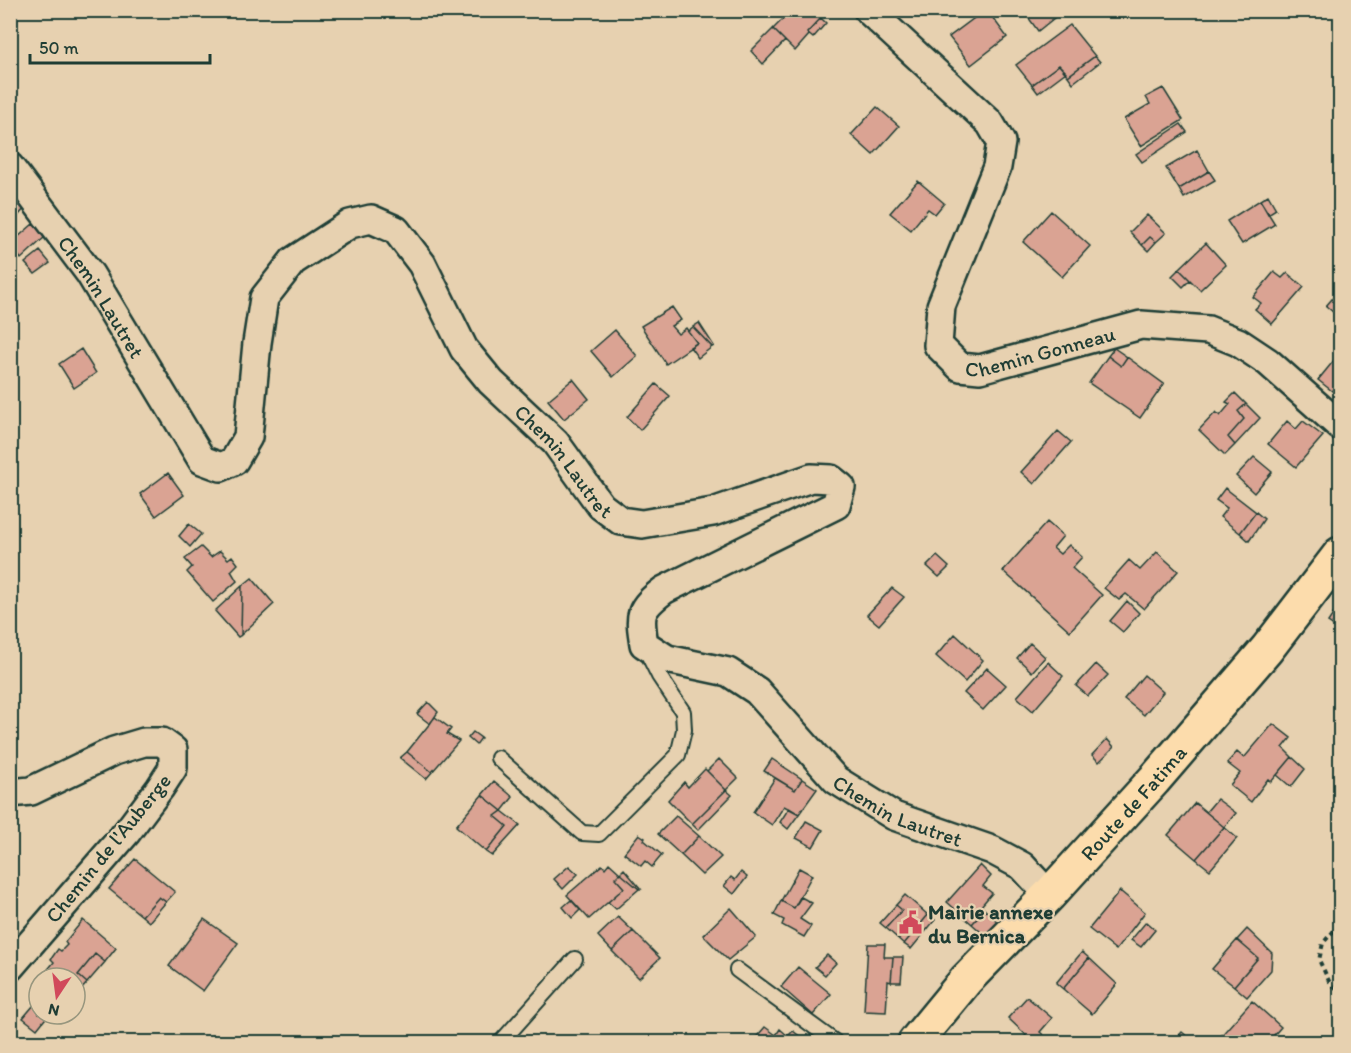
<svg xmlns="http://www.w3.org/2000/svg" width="1351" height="1053" viewBox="0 0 1351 1053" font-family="Itim,sans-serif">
<rect width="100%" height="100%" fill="#e7d1b0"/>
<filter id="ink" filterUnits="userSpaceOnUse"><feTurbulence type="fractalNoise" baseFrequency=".0167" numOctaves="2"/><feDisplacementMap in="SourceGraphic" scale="12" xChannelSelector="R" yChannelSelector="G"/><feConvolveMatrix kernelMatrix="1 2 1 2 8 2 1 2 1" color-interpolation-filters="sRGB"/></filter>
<g filter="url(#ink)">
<path fill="#daa393" stroke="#1f3d34" stroke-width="1.5" d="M 792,10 L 813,10 L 821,18 L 807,33 L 809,35 L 795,51 L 773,29 Z
M 985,10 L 987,10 L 1007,37 L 971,65 L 949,37 Z
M 1023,10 L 1064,10 L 1038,31 Z
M 821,18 L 826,23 L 813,38 L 807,33 Z
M 1070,25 L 1095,56 L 1068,76 L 1059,65 L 1032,85 L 1016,65 Z
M 773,29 L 785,41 L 763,64 L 751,51 Z
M 1095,56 L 1100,62 L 1073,83 L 1068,76 Z
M 1059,65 L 1066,72 L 1038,93 L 1032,85 Z
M 1163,88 L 1183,120 L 1141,146 L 1124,119 L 1150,104 L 1146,97 Z
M 877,107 L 899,126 L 873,155 L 851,135 Z
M 1181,124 L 1187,132 L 1142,162 L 1136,154 Z
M 1197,150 L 1209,171 L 1179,189 L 1166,168 Z
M 1209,171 L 1215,180 L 1184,198 L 1179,189 Z
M 918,181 L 944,203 L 935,214 L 928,209 L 911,230 L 890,213 Z
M 13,195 L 25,208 L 11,224 L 10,198 Z
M 1268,195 L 1276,209 L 1268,214 L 1260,200 Z
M 1260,200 L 1275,224 L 1242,244 L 1227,221 Z
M 1051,211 L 1090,246 L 1062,277 L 1023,242 Z
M 1147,215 L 1166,233 L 1156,242 L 1150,237 L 1142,245 L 1130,232 Z
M 33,224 L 45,237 L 21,259 L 10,244 Z
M 1150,237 L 1156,242 L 1148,251 L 1142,245 Z
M 1206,243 L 1226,265 L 1200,290 L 1179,269 Z
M 40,251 L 50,263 L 35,274 L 25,263 Z
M 1179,269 L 1190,280 L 1183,287 L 1172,276 Z
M 1274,272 L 1282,278 L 1287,273 L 1304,287 L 1272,324 L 1255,309 L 1261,303 L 1253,297 Z
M 1337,293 L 1340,296 L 1340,318 L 1326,306 Z
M 672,307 L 681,320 L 671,326 L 678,334 L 686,328 L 697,343 L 666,364 L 641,326 Z
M 699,323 L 714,346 L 712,347 L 693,327 Z
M 693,327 L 712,347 L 698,358 L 690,347 L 697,343 L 688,331 Z
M 615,330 L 637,356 L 613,377 L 591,351 Z
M 1114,348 L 1127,357 L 1121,366 L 1108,356 Z
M 81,349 L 96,373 L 74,388 L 59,364 Z
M 1340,353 L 1340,381 L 1332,391 L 1318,380 Z
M 1108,356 L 1121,366 L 1127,357 L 1164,384 L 1140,418 L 1089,383 Z
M 573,379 L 589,399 L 564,419 L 548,400 Z
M 656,384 L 670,396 L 640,430 L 627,417 Z
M 1235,393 L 1246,404 L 1238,411 L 1244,419 L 1228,437 L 1235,445 L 1225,455 L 1199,430 L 1216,412 L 1220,416 L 1230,404 L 1226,402 Z
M 1246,404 L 1260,418 L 1235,445 L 1228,437 L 1244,419 L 1238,411 Z
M 1287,421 L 1296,429 L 1303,421 L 1323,436 L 1296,467 L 1268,444 Z
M 1058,431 L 1071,442 L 1034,484 L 1021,472 Z
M 1254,457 L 1272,472 L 1254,493 L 1236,476 Z
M 168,473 L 184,495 L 156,516 L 140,494 Z
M 1225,488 L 1256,512 L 1240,533 L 1220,517 L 1227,508 L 1216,500 Z
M 1256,512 L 1264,519 L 1249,541 L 1240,533 Z
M 1047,522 L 1063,536 L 1053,548 L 1060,554 L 1069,545 L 1082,557 L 1072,568 L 1102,595 L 1070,631 L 1003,571 Z
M 189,524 L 201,534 L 190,547 L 179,536 Z
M 201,547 L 211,557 L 220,551 L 228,559 L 232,556 L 238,564 L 231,571 L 237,581 L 213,602 L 187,572 L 192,567 L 185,559 Z
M 1157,552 L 1178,571 L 1144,609 L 1126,594 L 1119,600 L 1104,588 L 1129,560 L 1140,570 Z
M 937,556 L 949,567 L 939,577 L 927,566 Z
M 252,578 L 274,604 L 241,635 L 242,586 Z
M 242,586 L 241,635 L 238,637 L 215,611 Z
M 892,588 L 904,597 L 879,625 L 867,615 Z
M 1127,601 L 1139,613 L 1123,632 L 1110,621 Z
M 1340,604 L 1340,630 L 1328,622 Z
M 955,634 L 983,660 L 965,682 L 936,656 Z
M 1030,643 L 1045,657 L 1032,672 L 1017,658 Z
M 1048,662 L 1063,676 L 1033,711 L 1017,697 Z
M 1096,664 L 1108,675 L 1088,696 L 1076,686 Z
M 987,668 L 1006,685 L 983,710 L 964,693 Z
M 1144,675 L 1163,692 L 1144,715 L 1124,699 Z
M 428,702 L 438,712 L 430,724 L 417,714 Z
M 435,717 L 451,729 L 447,734 L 459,741 L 432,772 L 407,752 Z
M 1273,724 L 1291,738 L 1283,748 L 1292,757 L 1271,782 L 1268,779 L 1251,802 L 1230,785 L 1240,773 L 1227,763 L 1237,752 L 1244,758 Z
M 473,732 L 481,738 L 476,745 L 468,738 Z
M 1107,739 L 1114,747 L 1099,762 L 1092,755 Z
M 407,752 L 432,772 L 426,779 L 400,758 Z
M 1292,757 L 1305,769 L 1291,787 L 1277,775 Z
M 719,759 L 738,778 L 726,790 L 707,771 Z
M 772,759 L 802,779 L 795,790 L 764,771 Z
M 705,769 L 726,790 L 692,824 L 668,800 L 684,782 L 688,787 Z
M 775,778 L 795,790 L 802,779 L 817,789 L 799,814 L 784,806 L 772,825 L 753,812 Z
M 494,781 L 513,797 L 502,811 L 482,795 Z
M 726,790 L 732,795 L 698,830 L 692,824 Z
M 482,795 L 502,811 L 495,816 L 507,826 L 486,852 L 456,826 Z
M 1217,799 L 1236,813 L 1224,827 L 1206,812 Z
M 1195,803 L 1224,827 L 1196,859 L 1168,835 Z
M 789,808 L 799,814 L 788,829 L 780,822 Z
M 502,811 L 520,825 L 492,856 L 486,852 L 507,826 L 495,816 Z
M 676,816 L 699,836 L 681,855 L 658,834 Z
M 806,821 L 823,830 L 813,847 L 796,838 Z
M 1224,827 L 1237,838 L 1210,870 L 1196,859 Z
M 639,834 L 645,838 L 644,840 L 662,855 L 652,867 L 645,861 L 641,866 L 624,853 Z
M 699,836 L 721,857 L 702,875 L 681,855 Z
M 135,859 L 175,892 L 166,902 L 159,897 L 142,916 L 109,889 Z
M 609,863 L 620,873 L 615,878 L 624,888 L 589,919 L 567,895 L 602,865 L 605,868 Z
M 980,865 L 991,876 L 983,886 L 992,893 L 981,906 L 985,910 L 972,924 L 947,902 Z
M 569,866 L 578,874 L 563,889 L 554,879 Z
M 799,868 L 812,875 L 794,908 L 781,901 Z
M 624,869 L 641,889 L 639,889 L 620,873 Z
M 741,872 L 747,877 L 734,894 L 724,886 L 731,877 L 735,880 Z
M 620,873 L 639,889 L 616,909 L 608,902 L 624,888 L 615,878 Z
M 1120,891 L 1145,912 L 1116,950 L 1089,929 Z
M 905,895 L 928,915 L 904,944 L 886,928 L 902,910 L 896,905 Z
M 159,897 L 166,902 L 149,922 L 142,916 Z
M 801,897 L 812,903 L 800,919 L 811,926 L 804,937 L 782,925 L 784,920 L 774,915 L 781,901 L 794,908 Z
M 571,900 L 580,910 L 572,918 L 563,907 Z
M 896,905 L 902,910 L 886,928 L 880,923 Z
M 731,908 L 756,937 L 728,960 L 703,935 Z
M 985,910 L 1000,924 L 988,938 L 972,924 Z
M 928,915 L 935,920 L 911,949 L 904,944 Z
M 618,917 L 633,931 L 612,951 L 598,936 Z
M 204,919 L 238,943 L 203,991 L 169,966 Z
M 83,920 L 116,948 L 105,962 L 95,954 L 78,975 L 87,983 L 75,997 L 75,978 L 53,978 L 46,972 L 54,962 L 51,959 L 58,949 L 61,951 L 67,945 L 65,942 Z
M 1146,922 L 1155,930 L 1141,947 L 1131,940 Z
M 1247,929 L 1272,953 L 1271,970 L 1247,997 L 1234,986 L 1258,958 L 1237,940 Z
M 633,931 L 660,958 L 639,978 L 612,951 Z
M 1237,940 L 1258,958 L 1234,986 L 1212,969 Z
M 868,944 L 885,944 L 884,957 L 893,957 L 891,982 L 888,981 L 886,1012 L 864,1011 Z
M 1082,952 L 1089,958 L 1063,989 L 1056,983 Z
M 95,954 L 105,962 L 87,983 L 78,975 Z
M 827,955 L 836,963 L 825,975 L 815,967 Z
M 893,957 L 903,957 L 901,982 L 891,982 Z
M 1089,958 L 1117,984 L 1092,1014 L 1063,989 Z
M 798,967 L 831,994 L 813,1015 L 781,987 Z
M 1027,997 L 1052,1018 L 1040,1032 L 1051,1042 L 1020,1042 L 1026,1035 L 1008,1018 Z
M 39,999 L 39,1014 L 49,1014 L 37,1029 L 23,1018 Z
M 1252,1001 L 1281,1027 L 1268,1042 L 1225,1042 L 1219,1038 Z
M 765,1027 L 776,1035 L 785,1042 L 752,1042 Z
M 780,1029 L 788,1036 L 793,1031 L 807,1042 L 785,1042 L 776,1035 Z
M 1182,1032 L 1194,1042 L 1173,1042 Z"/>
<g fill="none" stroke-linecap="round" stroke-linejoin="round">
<defs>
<path id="lane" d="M 498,758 L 582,833 L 599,834 L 678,755 L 684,730 L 683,712 L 659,676 L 647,652
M 737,970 L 835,1042
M 501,1042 L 575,959"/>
<g id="street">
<path id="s1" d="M 868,10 L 990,123 L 1001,142 L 997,167 L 941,306 L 938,345 L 960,367 L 980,369 L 1141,325 L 1208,330 L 1238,342 L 1268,362 L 1340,426"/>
<path id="s2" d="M 10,167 L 90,274 L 202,460 L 221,467 L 234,461 L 248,437 L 257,343 L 264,298 L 293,261 L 350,224 L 371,219 L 396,230 L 422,264 L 464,349 L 491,382 L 555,442 L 601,506 L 621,521 L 642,524 L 713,512 L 811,478 L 831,479 L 841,487 L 836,505 L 664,590 C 639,609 639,614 644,644 L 667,659 L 728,672 L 757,691 L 836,780 L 894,816 L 992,850 L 1022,866 L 1049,895"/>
<path d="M 10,793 L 31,791 L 114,751 L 144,742 L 162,742 L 173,750 L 173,768 L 160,788 L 127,832 L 10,967"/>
</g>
<g id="primary">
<path id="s3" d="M 915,1042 L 966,980 L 1049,895 L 1154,780 L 1267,649 L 1340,554"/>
</g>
</defs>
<use href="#lane" stroke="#1f3d34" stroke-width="18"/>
<use href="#street" stroke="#1f3d34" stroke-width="32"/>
<use href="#primary" stroke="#1f3d34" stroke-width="38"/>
<path stroke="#1f3d34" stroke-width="4" stroke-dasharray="4.5 4.5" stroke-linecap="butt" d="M 1340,924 L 1323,943 L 1319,960 L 1329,981 L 1340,992"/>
<use href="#lane" stroke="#e7d1b0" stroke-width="14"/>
<use href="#street" stroke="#e7d1b0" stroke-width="27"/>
<use href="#primary" stroke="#fcdcac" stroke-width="33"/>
</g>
</g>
<defs>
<symbol id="civic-bare" viewBox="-9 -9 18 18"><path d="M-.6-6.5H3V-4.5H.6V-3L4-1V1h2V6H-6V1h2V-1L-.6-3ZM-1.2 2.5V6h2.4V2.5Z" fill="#d1495b" stroke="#e7d1b0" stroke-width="2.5" paint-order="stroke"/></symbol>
</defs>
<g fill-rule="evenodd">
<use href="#civic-bare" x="894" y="906" width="33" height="33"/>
</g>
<g text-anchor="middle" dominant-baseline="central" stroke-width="4.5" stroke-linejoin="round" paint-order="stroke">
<g font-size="21" fill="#1f3d34" stroke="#e7d1b0">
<text stroke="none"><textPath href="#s2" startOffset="159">Chemin Lautret</textPath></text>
<text stroke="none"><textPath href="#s1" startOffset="516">Chemin Gonneau</textPath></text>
<text stroke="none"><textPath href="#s2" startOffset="1005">Chemin Lautret</textPath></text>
<text stroke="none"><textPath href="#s3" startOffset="324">Route de Fatima</textPath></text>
<text stroke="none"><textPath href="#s2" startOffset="1905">Chemin Lautret</textPath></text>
<text transform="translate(108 848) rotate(-51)">Chemin de l'Auberge</text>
</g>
<g font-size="21" font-weight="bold" fill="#1f3d34" stroke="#e7d1b0" text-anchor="start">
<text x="928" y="911">Mairie annexe<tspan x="928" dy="24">du Bernica</tspan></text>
</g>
</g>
<rect width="1351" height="1053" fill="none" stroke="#e7d1b0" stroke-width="36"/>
<rect x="18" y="18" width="1315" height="1017" fill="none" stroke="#1f3d34" stroke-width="2" filter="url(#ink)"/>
<g transform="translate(57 996) rotate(193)"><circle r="28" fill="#e7d1b0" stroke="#97967e" stroke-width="1.5"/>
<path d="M0-4.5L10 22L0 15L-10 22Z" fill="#d1495b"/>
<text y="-9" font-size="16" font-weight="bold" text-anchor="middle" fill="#1f3d34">N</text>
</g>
<path d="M30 54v9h180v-9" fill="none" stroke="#1f3d34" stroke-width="3"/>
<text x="39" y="54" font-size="18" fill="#1f3d34" stroke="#e7d1b0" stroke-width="4.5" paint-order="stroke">50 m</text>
</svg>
